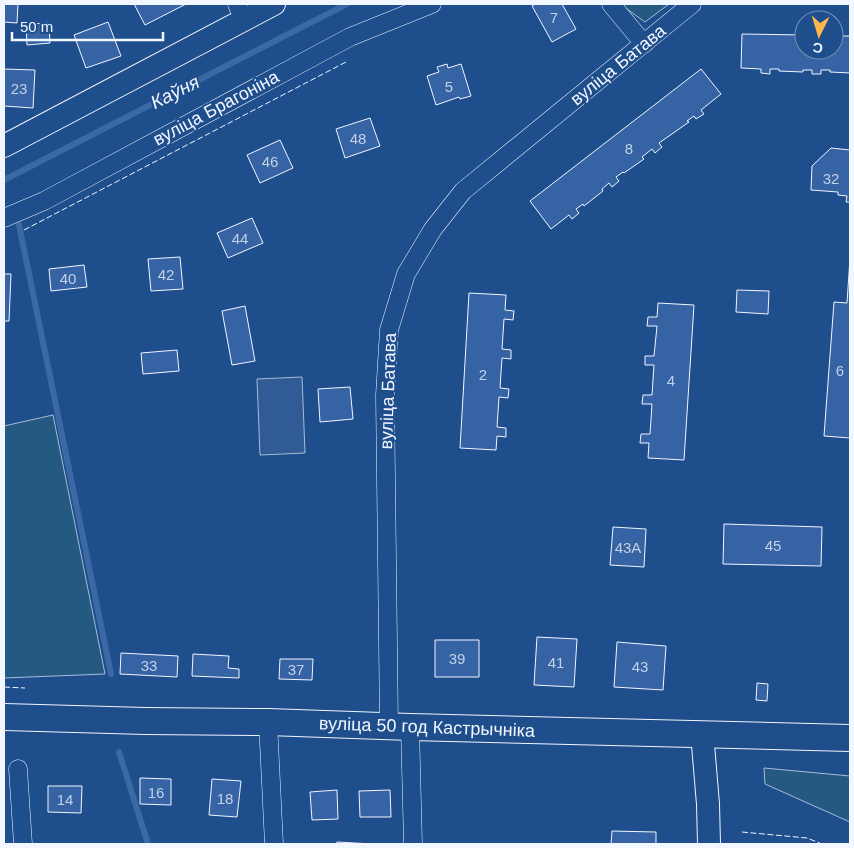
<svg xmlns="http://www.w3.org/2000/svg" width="854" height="848" viewBox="0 0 854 848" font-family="Arial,sans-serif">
<rect width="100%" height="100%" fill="#1f4e8c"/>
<path fill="#245a82" stroke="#a8bbd7" d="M 620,4 L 669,4 L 645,22 Z
M 53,415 L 105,674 L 4,678 L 4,426 Z
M 764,768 L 850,776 L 850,822 L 765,784 Z"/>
<path fill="#305b95" stroke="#a8bbd7" d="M 302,377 L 305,453 L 260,455 L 257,379 Z"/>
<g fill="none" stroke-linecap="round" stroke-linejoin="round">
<path stroke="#3b69a3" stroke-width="6" d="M 4,180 L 347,4
M 19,225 L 111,674
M 119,752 L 148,844"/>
</g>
<path fill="#3563a3" stroke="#f2f6ff" d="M 4,4 L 18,4 L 17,23 L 4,22 Z
M 134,4 L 186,4 L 145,25 Z
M 535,4 L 562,4 L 576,29 L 552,42 L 532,6 Z
M 108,22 L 121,56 L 86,68 L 74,35 Z
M 49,23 L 50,43 L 27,45 L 26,24 Z
M 742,34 L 804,35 L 804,50 L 834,50 L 834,36 L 850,36 L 850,73 L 830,72 L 830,70 L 821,70 L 821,74 L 812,74 L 812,70 L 803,70 L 803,72 L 779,71 L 779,69 L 770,69 L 770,74 L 761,73 L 761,69 L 741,68 Z
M 447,64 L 448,68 L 461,64 L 471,96 L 460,99 L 459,97 L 436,105 L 427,76 L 439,72 L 437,67 Z
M 4,69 L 35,70 L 33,108 L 4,106 Z
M 701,69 L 721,94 L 701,110 L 704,114 L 696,119 L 694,116 L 687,121 L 689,122 L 659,143 L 662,147 L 655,153 L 652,149 L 642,157 L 644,159 L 624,173 L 623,172 L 616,177 L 619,181 L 612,187 L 609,183 L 602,189 L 603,191 L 584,206 L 583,204 L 576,209 L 579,213 L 572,219 L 569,215 L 551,229 L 530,201 Z
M 370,118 L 380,146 L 345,158 L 336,129 Z
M 280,140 L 293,168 L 260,183 L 247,155 Z
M 831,148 L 850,150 L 850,202 L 846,202 L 847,196 L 838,195 L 838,192 L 811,190 L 812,166 Z
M 252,218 L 263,243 L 228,258 L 217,233 Z
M 180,257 L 183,289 L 151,291 L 148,259 Z
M 850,258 L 850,438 L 824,436 L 834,302 L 847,303 Z
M 84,265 L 87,287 L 51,291 L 49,269 Z
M 4,274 L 11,274 L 9,321 L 4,321 Z
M 737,290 L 769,291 L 768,314 L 736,312 Z
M 469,293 L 506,295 L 505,310 L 514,311 L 513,320 L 504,319 L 502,349 L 511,350 L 511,359 L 502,358 L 500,388 L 509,389 L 508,398 L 499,397 L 497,427 L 506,428 L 506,437 L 497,436 L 496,450 L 460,448 Z
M 658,303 L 694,305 L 684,460 L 648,458 L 649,443 L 640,443 L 641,434 L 650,434 L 652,404 L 642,404 L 643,395 L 652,395 L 654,365 L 645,365 L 645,356 L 654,356 L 657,326 L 647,326 L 648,317 L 657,317 Z
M 245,306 L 255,361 L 232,365 L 222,311 Z
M 177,350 L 179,371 L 143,374 L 141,353 Z
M 350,387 L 353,419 L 320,422 L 318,389 Z
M 724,524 L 822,527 L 821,566 L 723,564 Z
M 613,527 L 646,529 L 644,567 L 610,565 Z
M 537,637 L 577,639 L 574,687 L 534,685 Z
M 435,640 L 479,640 L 479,677 L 435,677 Z
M 617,642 L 666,646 L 663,690 L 614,687 Z
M 121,653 L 178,656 L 177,677 L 120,674 Z
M 193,654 L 229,656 L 228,668 L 239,669 L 239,678 L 192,676 Z
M 280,659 L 313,659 L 312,680 L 279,679 Z
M 757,683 L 768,684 L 767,701 L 756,700 Z
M 140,778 L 171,779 L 171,805 L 140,804 Z
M 212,779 L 241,781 L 237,817 L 209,815 Z
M 48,786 L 82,786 L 81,813 L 48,812 Z
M 337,790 L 338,819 L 312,820 L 310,792 Z
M 390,790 L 391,817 L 360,817 L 359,791 Z
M 612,831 L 656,832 L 656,844 L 611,844 Z
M 337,842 L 373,844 L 336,844 Z"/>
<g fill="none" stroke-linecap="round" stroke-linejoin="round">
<defs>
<path id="minor" d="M 237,4 L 243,19
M 611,4 L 644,44
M 4,218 L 44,201 L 350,37 L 432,4
M 268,722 L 274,844
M 389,726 L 385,395 L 389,330 L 406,274 L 433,229 L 463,191 L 692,4
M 410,727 L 413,844
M 18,769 L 23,844"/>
<path id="tertiary" d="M 4,146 L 274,4
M 702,733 L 708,804 L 709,844"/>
<path id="secondary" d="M 4,717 L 145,721 L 268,722 L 410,727 L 850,738"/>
</defs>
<use href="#minor" stroke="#f2f6ff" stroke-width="19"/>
<use href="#tertiary" stroke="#f2f6ff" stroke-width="24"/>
<use href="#secondary" stroke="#f2f6ff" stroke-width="28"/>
<use href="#minor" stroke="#1f4e8c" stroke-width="18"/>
<use href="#tertiary" stroke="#1f4e8c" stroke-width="22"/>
<use href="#secondary" stroke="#1f4e8c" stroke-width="26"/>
<path stroke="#f2f6ff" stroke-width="1" stroke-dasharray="6 2.5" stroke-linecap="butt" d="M 24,230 L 346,62
M 4,687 L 25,688
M 742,832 L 807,838 L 822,844"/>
</g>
<g text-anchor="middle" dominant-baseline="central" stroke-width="4" stroke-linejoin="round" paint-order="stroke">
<g font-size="15" fill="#c3d1e8">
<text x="554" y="17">7</text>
<text x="449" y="86">5</text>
<text x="19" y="88">23</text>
<text x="358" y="138">48</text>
<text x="629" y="148">8</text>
<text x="270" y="161">46</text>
<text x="831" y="178">32</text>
<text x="240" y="238">44</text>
<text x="166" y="274">42</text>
<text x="68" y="278">40</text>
<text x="840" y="370">6</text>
<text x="483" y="374">2</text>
<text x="671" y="380">4</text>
<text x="773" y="545">45</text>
<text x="628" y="547">43А</text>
<text x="457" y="658">39</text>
<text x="556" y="662">41</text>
<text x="149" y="665">33</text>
<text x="640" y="666">43</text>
<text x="296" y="669">37</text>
<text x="156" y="792">16</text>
<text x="225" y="798">18</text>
<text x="65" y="799">14</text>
</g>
<g font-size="18" fill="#f2f6ff" stroke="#1f4e8c">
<text transform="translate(618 65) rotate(-39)">вуліца Батава</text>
<text transform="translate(216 108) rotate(-28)">вуліца Брагоніна</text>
<text transform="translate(388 391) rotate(-88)">вуліца Батава</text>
<text transform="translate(427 727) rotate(2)">вуліца 50 год Кастрычніка</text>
</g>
<g font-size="19" font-style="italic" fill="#f2f6ff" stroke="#1f4e8c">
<text transform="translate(175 92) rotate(-27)">Каўня</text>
</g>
</g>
<rect width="854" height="848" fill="none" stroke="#f2f6ff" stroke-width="10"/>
<g transform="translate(819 35) rotate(185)"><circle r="24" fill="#1f4e8c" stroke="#7391ba"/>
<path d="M0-4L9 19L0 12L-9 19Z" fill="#ffb74d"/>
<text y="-8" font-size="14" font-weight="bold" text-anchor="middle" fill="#f2f6ff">С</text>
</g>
<path d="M12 32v8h151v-8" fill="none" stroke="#f2f6ff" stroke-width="2.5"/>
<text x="20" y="32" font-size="15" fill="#f2f6ff" stroke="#1f4e8c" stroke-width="4" paint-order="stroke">50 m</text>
</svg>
